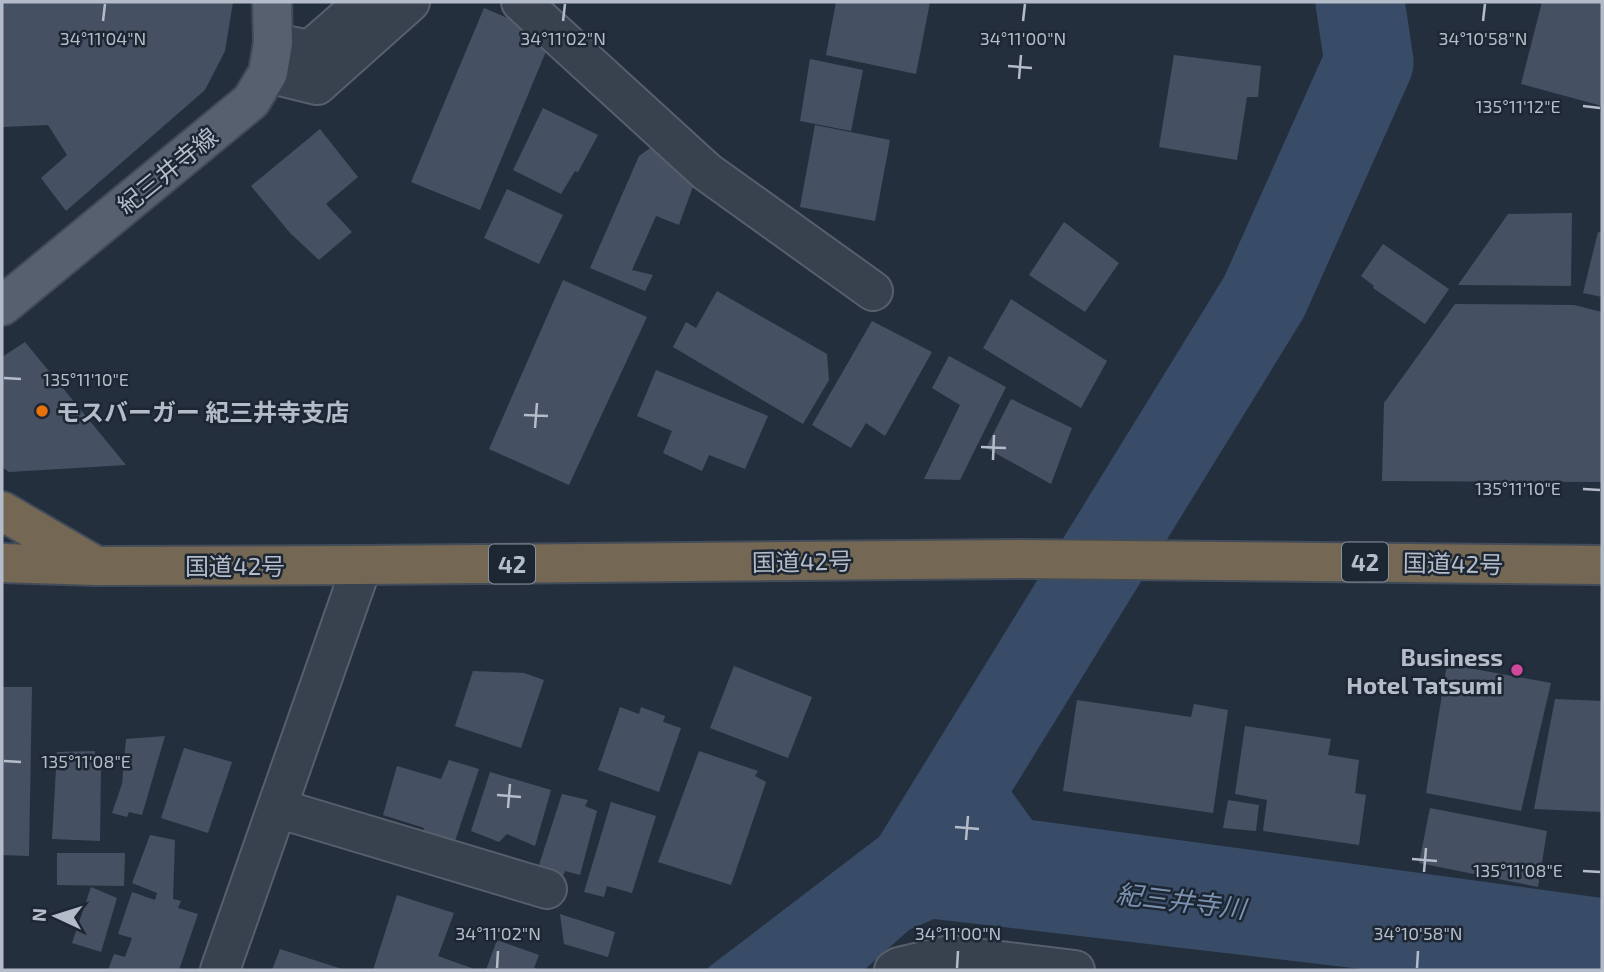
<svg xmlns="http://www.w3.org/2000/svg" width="1604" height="972" viewBox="0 0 1604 972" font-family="'Exo 2','Noto Sans JP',sans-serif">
<rect width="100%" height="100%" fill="#242f3e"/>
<path fill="#394c67" d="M 984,677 L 1055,698 L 1009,788 L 1032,820 L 1602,898 L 1602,970 L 1370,970 L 934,919 L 853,954 L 836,970 L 705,970 L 892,827 Z"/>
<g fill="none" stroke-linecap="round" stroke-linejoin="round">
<path stroke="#394c67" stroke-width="89" d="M 797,970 L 913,867 L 1264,297 L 1369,62 L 1360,2"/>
</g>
<path fill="#455162" d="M 2,2 L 233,2 L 225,51 L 205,90 L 66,211 L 41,178 L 67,155 L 48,125 L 2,127 Z
M 836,2 L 930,2 L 916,74 L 826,55 Z
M 1542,2 L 1602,2 L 1602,106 L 1521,84 Z
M 484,8 L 552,37 L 480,210 L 411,182 Z
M 1174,55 L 1261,66 L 1258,97 L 1247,97 L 1237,160 L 1159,147 Z
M 810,59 L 863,70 L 851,131 L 800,121 Z
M 543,108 L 598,135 L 578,172 L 575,171 L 561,194 L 513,170 Z
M 815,125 L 890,140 L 875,221 L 800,207 Z
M 320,129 L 358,177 L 326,204 L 352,232 L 319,260 L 290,233 L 251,186 Z
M 657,143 L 695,181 L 679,225 L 656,216 L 632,270 L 653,275 L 645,291 L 590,268 L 639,156 Z
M 507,189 L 563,215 L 539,264 L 484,238 Z
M 1572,213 L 1571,286 L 1458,285 L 1508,214 Z
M 1064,222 L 1119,263 L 1085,312 L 1029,275 Z
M 1598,232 L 1602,233 L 1602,297 L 1583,293 Z
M 1383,244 L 1449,289 L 1425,324 L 1373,288 L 1374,286 L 1361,276 Z
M 563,280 L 647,317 L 569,485 L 489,449 Z
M 717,291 L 827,354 L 829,380 L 803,424 L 673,347 L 686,322 L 696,328 Z
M 1011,299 L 1107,361 L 1081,408 L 983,348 Z
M 1455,304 L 1574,305 L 1602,312 L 1602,482 L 1382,481 L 1384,403 Z
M 872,321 L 932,352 L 885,436 L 866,423 L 851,448 L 812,425 Z
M 25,342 L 126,465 L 9,472 L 2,467 L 2,357 Z
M 949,356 L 1006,387 L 960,480 L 924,479 L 960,405 L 932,388 Z
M 656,370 L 768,416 L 745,469 L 709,455 L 702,471 L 663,453 L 672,431 L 637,416 Z
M 1011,399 L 1072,428 L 1051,484 L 986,448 Z
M 1447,664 L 1551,683 L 1521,811 L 1426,793 Z
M 734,666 L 812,697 L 788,758 L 710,728 Z
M 473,671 L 524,673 L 544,680 L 521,748 L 455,726 Z
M 2,687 L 32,687 L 29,856 L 2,855 Z
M 1555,699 L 1602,701 L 1602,812 L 1534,809 Z
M 1077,700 L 1191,717 L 1194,704 L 1228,710 L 1213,813 L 1063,791 Z
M 620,707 L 639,714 L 641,707 L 665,716 L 663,722 L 681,728 L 659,792 L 598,770 Z
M 1245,726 L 1331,739 L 1328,755 L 1359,760 L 1355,793 L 1366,795 L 1359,845 L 1263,831 L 1267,800 L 1235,794 Z
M 165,736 L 142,815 L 129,812 L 127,817 L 112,813 L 122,784 L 126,739 Z
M 184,748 L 232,762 L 208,833 L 161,818 Z
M 95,751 L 94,767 L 101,767 L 100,841 L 52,839 L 57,752 Z
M 699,751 L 758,771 L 755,776 L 766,782 L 731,885 L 658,862 Z
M 449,760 L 479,769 L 451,853 L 419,844 L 424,828 L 383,815 L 397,766 L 441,779 Z
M 490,772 L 551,790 L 535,846 L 507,834 L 499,842 L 471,831 Z
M 562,794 L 588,800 L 585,806 L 597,811 L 580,875 L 565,871 L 560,884 L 538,868 Z
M 1228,800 L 1259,805 L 1256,831 L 1223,828 Z
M 611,802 L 656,816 L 632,893 L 607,886 L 604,897 L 584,892 Z
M 1430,808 L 1547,831 L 1538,887 L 1419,863 Z
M 150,835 L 175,840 L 173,899 L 181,901 L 178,908 L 198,914 L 179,970 L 108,970 L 114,954 L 125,957 L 132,938 L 118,934 L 132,892 L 155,900 L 157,893 L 132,883 Z
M 57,853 L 125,853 L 124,886 L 57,885 Z
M 91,887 L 117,898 L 101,952 L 72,943 Z
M 397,895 L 454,913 L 438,956 L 477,970 L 373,970 Z
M 560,914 L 615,932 L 608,957 L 564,944 Z
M 497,940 L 539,955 L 534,968 L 540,970 L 486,970 Z
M 280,949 L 345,970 L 272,970 Z"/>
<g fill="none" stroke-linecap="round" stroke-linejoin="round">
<defs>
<path id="minor" d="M 521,2 L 707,172 L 873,291
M 273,43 L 310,50 L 365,2
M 268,73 L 317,85 L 410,2
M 277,808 L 547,889
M 220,970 L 362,565
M 894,970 L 899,967 L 950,955 L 1075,970"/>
<path id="major" d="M 2,306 L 251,101 L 268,73 L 273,43 L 272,2"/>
<path id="highway" d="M 2,511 L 91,563
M 2,563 L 96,566 L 362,565 L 1022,559 L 1602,565"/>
</defs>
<use href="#minor" stroke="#565f6c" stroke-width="42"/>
<use href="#major" stroke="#414a57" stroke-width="42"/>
<use href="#highway" stroke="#434c59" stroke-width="42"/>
<use href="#minor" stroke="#38414e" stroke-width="38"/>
<use href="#major" stroke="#56606e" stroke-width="38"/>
<use href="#highway" stroke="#746855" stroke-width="38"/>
</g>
<path fill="none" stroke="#b4bcc9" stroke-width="2.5" d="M 103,21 L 105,4M 563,21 L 565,4M 1023,21 L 1025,4M 1483,21 L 1485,4M 1008,66 L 1032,68M 1019,79 L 1021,55M 1583,106 L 1600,108M 4,378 L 21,379M 524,415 L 548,416M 535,428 L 537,403M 981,447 L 1006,448M 993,460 L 994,435M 1583,489 L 1600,490M 4,761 L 21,762M 497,795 L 521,797M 508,808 L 510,784M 955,827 L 979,829M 966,840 L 968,816M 1412,859 L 1437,861M 1583,871 L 1600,872M 1424,872 L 1426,848M 497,968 L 498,951M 957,968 L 958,951M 1417,968 L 1418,951"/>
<circle fill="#e8710a" stroke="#1d2633" stroke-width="2.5" cx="42" cy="411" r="7"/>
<circle fill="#d1479c" stroke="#1d2633" stroke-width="2.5" cx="1517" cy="670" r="7"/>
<g text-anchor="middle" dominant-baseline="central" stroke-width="5" stroke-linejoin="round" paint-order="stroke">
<g fill="#1d2633" stroke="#878f9c" stroke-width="2">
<rect x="1342" y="542.5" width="46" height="39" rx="5"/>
<rect x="489" y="544.5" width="46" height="39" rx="5"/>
</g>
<g font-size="23" font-weight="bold" fill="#b4bcc9">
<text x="1365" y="562">42</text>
<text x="512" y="564">42</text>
</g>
<g font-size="24" fill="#b4bcc9" stroke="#1d2633">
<text transform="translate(167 170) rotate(-39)">紀三井寺線</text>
<text transform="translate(802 561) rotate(-1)">国道42号</text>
<text transform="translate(1453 563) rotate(1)">国道42号</text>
<text x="235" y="565">国道42号</text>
</g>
<g font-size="24" font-weight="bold" fill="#b4bcc9" stroke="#1d2633" text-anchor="start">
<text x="56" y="411">モスバーガー 紀三井寺支店</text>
<text x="1503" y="656" text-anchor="end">Business<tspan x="1503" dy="28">Hotel Tatsumi</tspan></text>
</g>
<g font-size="26" font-style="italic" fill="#7c92b1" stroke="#1d2633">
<text transform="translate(1181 900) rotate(7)">紀三井寺川</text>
</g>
</g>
<g font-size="18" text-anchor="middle" fill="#b4bcc9" stroke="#1d2633" stroke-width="5" stroke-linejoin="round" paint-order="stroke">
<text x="103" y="45">34°11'04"N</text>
<text x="563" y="45">34°11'02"N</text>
<text x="1023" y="45">34°11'00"N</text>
<text x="1483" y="45">34°10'58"N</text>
<text x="1518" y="113">135°11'12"E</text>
<text x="86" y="386">135°11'10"E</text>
<text x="1518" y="495">135°11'10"E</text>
<text x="86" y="768">135°11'08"E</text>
<text x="1518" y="877">135°11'08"E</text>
<text x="498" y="940">34°11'02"N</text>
<text x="958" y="940">34°11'00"N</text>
<text x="1418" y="940">34°10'58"N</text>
</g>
<rect width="1604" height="972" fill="none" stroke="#b4bcc9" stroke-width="7"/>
<g transform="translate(56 916) rotate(274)" stroke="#1d2633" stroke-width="5" paint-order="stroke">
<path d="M0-5L12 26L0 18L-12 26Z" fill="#b4bcc9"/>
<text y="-10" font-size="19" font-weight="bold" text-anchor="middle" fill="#b4bcc9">N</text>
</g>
</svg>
